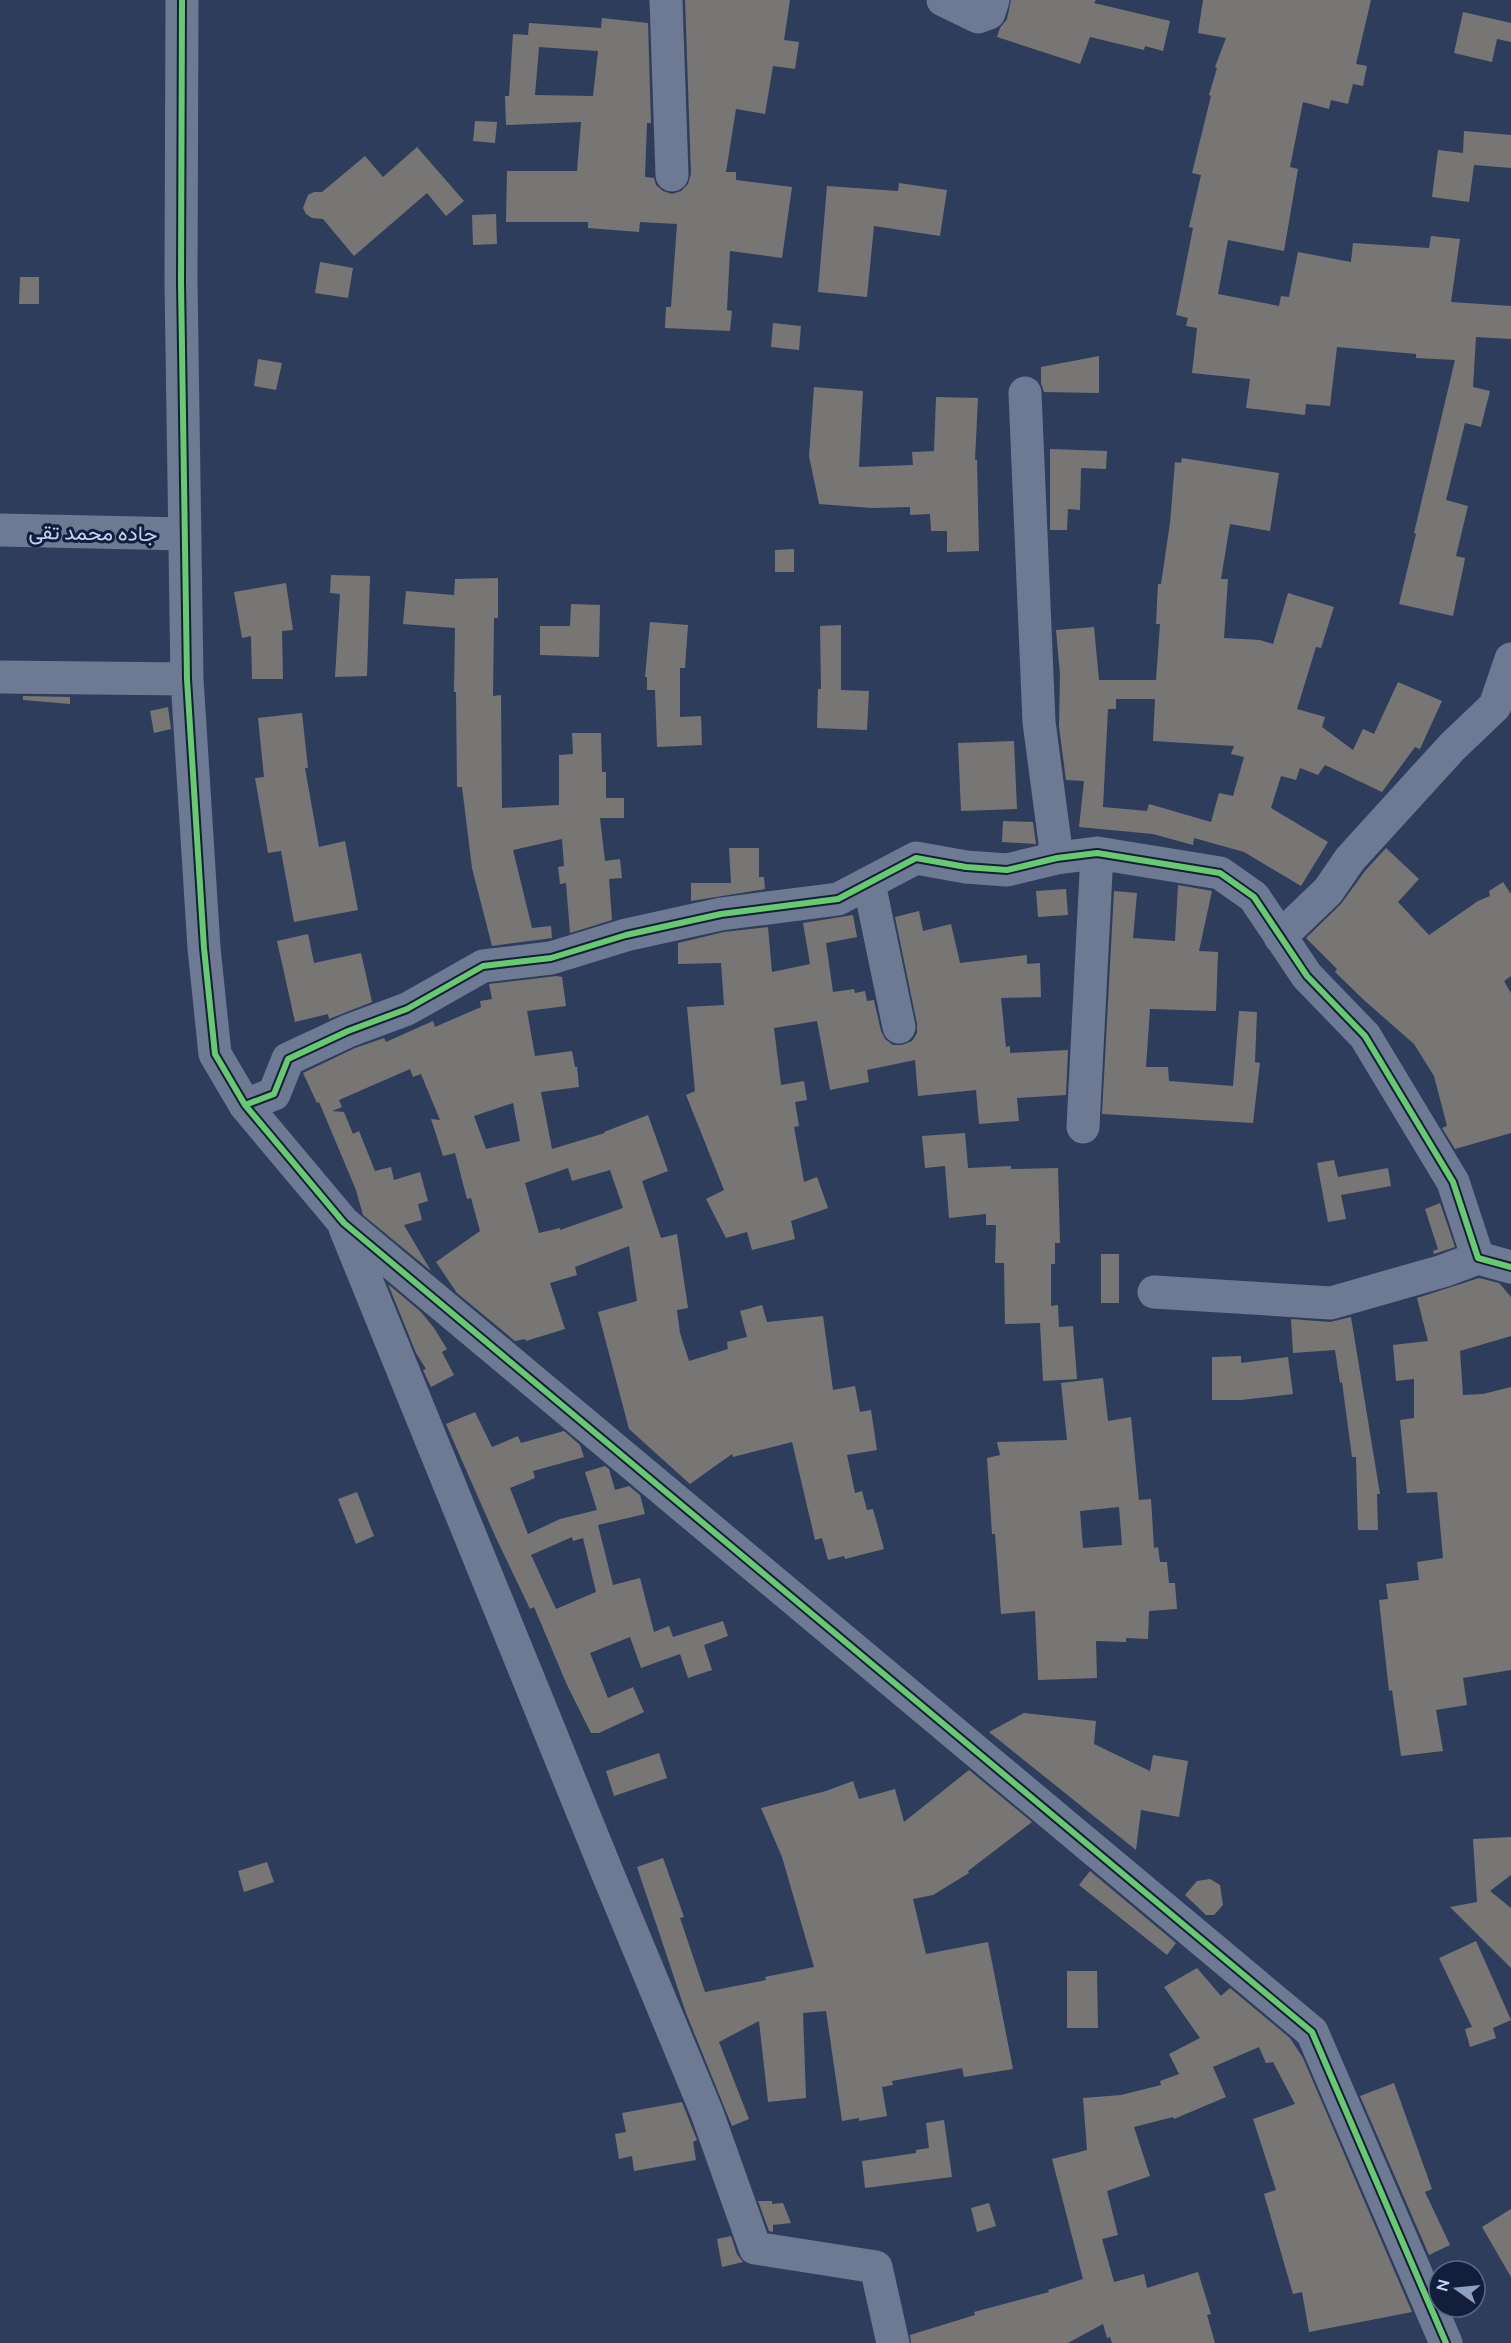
<svg xmlns="http://www.w3.org/2000/svg" width="1511" height="2343" viewBox="0 0 1511 2343" font-family="Ubuntu,Vazirmatn,sans-serif">
<rect width="100%" height="100%" fill="#2f3d5d"/>
<path fill="#787674" fill-rule="evenodd" d="M 685,0 L 790,0 L 784,40 L 799,42 L 795,69 L 773,66 L 765,114 L 736,109 L 726,172 L 736,172 L 736,180 L 792,187 L 782,258 L 730,251 L 727,310 L 732,311 L 730,331 L 665,328 L 666,307 L 671,307 L 677,224 L 640,222 L 639,232 L 588,228 L 588,222 L 506,222 L 507,171 L 577,171 L 581,122 L 506,125 L 505,96 L 509,96 L 513,34 L 528,35 L 529,23 L 601,28 L 602,18 L 648,23 L 651,123 L 647,123 L 645,177 L 654,178 L 656,185 L 663,191 L 672,194 L 681,191 L 688,184 L 691,174 ZM 539,47 L 598,51 L 593,96 L 535,95 Z
M 1011,0 L 1096,0 L 1094,3 L 1170,21 L 1163,51 L 1145,46 L 1144,50 L 1090,37 L 1080,64 L 997,37 L 1000,28 L 1007,19 Z
M 1203,0 L 1371,0 L 1356,64 L 1367,66 L 1363,86 L 1353,84 L 1348,104 L 1331,100 L 1329,109 L 1303,102 L 1290,167 L 1298,169 L 1284,251 L 1228,240 L 1218,294 L 1279,306 L 1281,296 L 1289,297 L 1298,252 L 1351,262 L 1353,243 L 1429,248 L 1431,236 L 1460,239 L 1451,302 L 1511,306 L 1511,339 L 1476,337 L 1473,387 L 1490,391 L 1481,427 L 1465,423 L 1446,500 L 1468,506 L 1456,556 L 1465,558 L 1464,564 L 1453,616 L 1399,604 L 1416,534 L 1414,533 L 1455,360 L 1416,358 L 1416,354 L 1337,347 L 1330,406 L 1306,404 L 1305,415 L 1246,408 L 1250,379 L 1192,373 L 1197,328 L 1186,326 L 1188,318 L 1176,315 L 1193,228 L 1189,227 L 1201,175 L 1192,173 L 1211,96 L 1209,95 L 1217,68 L 1215,67 L 1226,38 L 1198,33 Z
M 1463,12 L 1511,23 L 1511,42 L 1497,39 L 1492,62 L 1454,53 Z
M 475,121 L 497,122 L 495,143 L 473,141 Z
M 1464,131 L 1511,135 L 1511,168 L 1474,165 L 1469,202 L 1432,197 L 1438,150 L 1463,153 Z
M 417,147 L 464,201 L 446,216 L 427,193 L 354,256 L 323,219 L 312,218 L 306,214 L 303,208 L 308,195 L 314,192 L 322,192 L 365,156 L 383,177 Z
M 899,183 L 947,190 L 940,236 L 874,226 L 867,297 L 818,292 L 827,186 L 898,191 Z
M 496,214 L 497,244 L 473,245 L 472,215 Z
M 320,262 L 353,268 L 348,298 L 315,293 Z
M 20,277 L 39,277 L 39,304 L 19,304 Z
M 773,323 L 801,326 L 799,350 L 771,347 Z
M 1099,356 L 1099,393 L 1044,392 L 1041,383 L 1041,367 Z
M 258,359 L 282,363 L 276,390 L 254,386 Z
M 814,387 L 863,391 L 859,467 L 913,465 L 912,452 L 934,451 L 936,397 L 978,398 L 975,460 L 977,460 L 979,551 L 947,552 L 947,531 L 931,531 L 930,514 L 910,515 L 910,507 L 872,508 L 819,504 L 809,456 Z
M 1050,449 L 1107,451 L 1106,469 L 1081,468 L 1080,510 L 1068,509 L 1067,530 L 1050,530 Z
M 1182,458 L 1279,473 L 1270,531 L 1230,524 L 1221,579 L 1228,579 L 1224,638 L 1260,640 L 1273,644 L 1288,593 L 1334,607 L 1321,648 L 1316,647 L 1297,709 L 1325,717 L 1322,727 L 1353,750 L 1363,729 L 1374,734 L 1398,682 L 1442,701 L 1420,749 L 1415,747 L 1382,792 L 1325,765 L 1318,775 L 1300,768 L 1296,780 L 1281,776 L 1271,808 L 1328,842 L 1301,886 L 1244,852 L 1194,838 L 1193,845 L 1153,834 L 1079,827 L 1084,781 L 1066,780 L 1059,727 L 1060,674 L 1056,630 L 1094,627 L 1099,680 L 1156,680 L 1160,624 L 1156,624 L 1158,584 L 1161,584 L 1170,523 L 1175,462 L 1181,463 ZM 1116,699 L 1155,699 L 1153,741 L 1234,746 L 1231,754 L 1244,757 L 1233,796 L 1219,793 L 1211,822 L 1149,804 L 1147,811 L 1103,807 L 1108,709 L 1116,709 Z
M 794,549 L 794,572 L 775,572 L 775,550 Z
M 331,575 L 370,576 L 367,676 L 335,677 L 340,594 L 330,593 Z
M 498,578 L 498,618 L 494,618 L 493,696 L 501,695 L 502,808 L 559,805 L 559,755 L 573,754 L 572,733 L 601,733 L 602,772 L 606,772 L 606,798 L 624,798 L 624,818 L 600,818 L 605,861 L 620,859 L 622,878 L 609,879 L 612,920 L 570,933 L 566,883 L 560,884 L 558,867 L 564,866 L 562,839 L 513,850 L 532,928 L 551,926 L 552,938 L 492,946 L 472,868 L 462,787 L 457,787 L 456,692 L 454,692 L 455,628 L 403,624 L 406,591 L 454,595 L 455,579 Z
M 286,583 L 293,630 L 282,631 L 283,679 L 252,679 L 251,636 L 242,638 L 234,592 Z
M 571,604 L 600,605 L 599,657 L 540,655 L 540,626 L 570,626 Z
M 650,622 L 688,625 L 685,668 L 680,668 L 680,717 L 701,716 L 702,745 L 657,747 L 655,690 L 647,690 L 647,677 L 645,677 Z
M 841,625 L 841,690 L 869,691 L 867,730 L 817,728 L 818,689 L 821,689 L 820,626 Z
M 23,696 L 70,697 L 70,704 L 23,700 Z
M 168,707 L 171,729 L 154,733 L 150,711 Z
M 302,713 L 308,768 L 305,768 L 319,847 L 345,841 L 358,910 L 294,922 L 281,851 L 268,853 L 255,778 L 264,777 L 258,718 Z
M 1014,741 L 1017,809 L 961,811 L 958,743 Z
M 1003,821 L 1033,822 L 1036,844 L 1002,842 Z
M 729,848 L 759,848 L 759,877 L 764,877 L 765,889 L 691,901 L 691,883 L 731,883 Z
M 1386,848 L 1419,879 L 1398,902 L 1429,935 L 1478,901 L 1490,896 L 1489,891 L 1503,882 L 1511,894 L 1511,976 L 1504,981 L 1511,993 L 1511,1133 L 1455,1149 L 1442,1128 L 1447,1126 L 1434,1076 L 1414,1044 L 1365,1001 L 1335,972 L 1337,969 L 1306,938 L 1341,904 L 1365,871 Z
M 1178,885 L 1212,891 L 1199,951 L 1218,952 L 1216,1011 L 1150,1009 L 1146,1067 L 1168,1067 L 1169,1081 L 1233,1086 L 1239,1011 L 1257,1012 L 1255,1062 L 1260,1063 L 1253,1123 L 1102,1114 L 1114,891 L 1137,893 L 1133,938 L 1175,941 Z
M 1066,889 L 1068,915 L 1038,917 L 1036,891 Z
M 919,911 L 923,931 L 951,924 L 960,963 L 1027,955 L 1027,964 L 1040,963 L 1041,997 L 1001,998 L 1006,1047 L 1010,1046 L 1010,1053 L 1068,1050 L 1066,1095 L 1017,1098 L 1019,1121 L 979,1124 L 976,1090 L 918,1096 L 915,1060 L 867,1070 L 869,1082 L 830,1090 L 817,1021 L 774,1028 L 781,1085 L 804,1081 L 807,1100 L 795,1102 L 799,1126 L 794,1127 L 804,1182 L 817,1177 L 828,1208 L 791,1221 L 795,1239 L 752,1250 L 747,1232 L 726,1238 L 706,1199 L 724,1190 L 686,1095 L 695,1091 L 687,1007 L 724,1005 L 721,963 L 678,964 L 678,943 L 724,932 L 768,927 L 772,972 L 810,964 L 803,923 L 853,915 L 857,937 L 826,943 L 833,992 L 854,989 L 855,993 L 865,991 L 867,1001 L 874,1000 L 881,1031 L 885,1039 L 893,1045 L 902,1045 L 912,1041 L 917,1033 L 917,1024 L 895,917 Z
M 308,934 L 314,963 L 361,953 L 372,1002 L 329,1019 L 328,1014 L 295,1022 L 277,941 Z
M 557,976 L 562,977 L 566,1006 L 527,1011 L 535,1056 L 572,1051 L 575,1067 L 577,1067 L 579,1087 L 541,1092 L 552,1149 L 605,1133 L 604,1132 L 648,1115 L 668,1171 L 642,1181 L 661,1238 L 677,1234 L 688,1308 L 677,1310 L 680,1333 L 689,1361 L 728,1349 L 727,1342 L 747,1337 L 740,1311 L 762,1305 L 767,1322 L 823,1316 L 833,1390 L 855,1386 L 860,1412 L 871,1410 L 877,1450 L 847,1455 L 855,1493 L 862,1491 L 867,1510 L 873,1509 L 884,1549 L 845,1559 L 844,1556 L 828,1560 L 822,1538 L 815,1540 L 792,1442 L 733,1457 L 732,1454 L 690,1484 L 629,1429 L 598,1312 L 637,1301 L 629,1246 L 575,1267 L 577,1275 L 550,1283 L 565,1329 L 526,1341 L 525,1339 L 515,1341 L 457,1293 L 436,1262 L 480,1231 L 471,1198 L 467,1199 L 455,1153 L 443,1156 L 431,1119 L 440,1120 L 421,1074 L 413,1077 L 410,1069 L 339,1100 L 342,1107 L 332,1111 L 344,1112 L 353,1134 L 359,1131 L 375,1171 L 391,1167 L 394,1180 L 420,1172 L 428,1201 L 418,1204 L 422,1220 L 404,1225 L 431,1271 L 363,1215 L 356,1190 L 319,1102 L 317,1103 L 303,1073 L 355,1048 L 384,1038 L 386,1042 L 433,1021 L 435,1027 L 481,1007 L 480,1001 L 492,999 L 489,984 ZM 513,1103 L 520,1141 L 486,1149 L 474,1116 ZM 568,1168 L 572,1181 L 610,1170 L 623,1208 L 560,1230 L 560,1228 L 539,1233 L 525,1183 Z
M 965,1133 L 968,1168 L 1011,1166 L 1011,1169 L 1058,1168 L 1060,1243 L 1055,1243 L 1055,1264 L 1051,1264 L 1051,1306 L 1058,1305 L 1059,1327 L 1073,1326 L 1077,1379 L 1043,1381 L 1040,1323 L 1005,1324 L 1004,1263 L 995,1263 L 996,1225 L 986,1225 L 986,1214 L 949,1218 L 945,1166 L 925,1168 L 922,1136 Z
M 1334,1160 L 1338,1177 L 1388,1168 L 1391,1186 L 1341,1195 L 1346,1219 L 1328,1222 L 1317,1163 Z
M 1440,1203 L 1455,1247 L 1434,1254 L 1433,1251 L 1438,1249 L 1425,1209 Z
M 1101,1254 L 1119,1254 L 1119,1303 L 1101,1303 Z
M 1479,1278 L 1499,1283 L 1511,1297 L 1511,1336 L 1460,1351 L 1463,1395 L 1483,1394 L 1511,1387 L 1511,1670 L 1463,1678 L 1467,1705 L 1436,1710 L 1443,1751 L 1401,1756 L 1392,1690 L 1389,1691 L 1379,1600 L 1388,1599 L 1386,1584 L 1419,1580 L 1417,1562 L 1443,1558 L 1437,1492 L 1407,1493 L 1400,1420 L 1414,1418 L 1414,1379 L 1396,1381 L 1393,1345 L 1428,1341 L 1417,1298 Z
M 388,1284 L 421,1312 L 434,1328 L 447,1349 L 442,1352 L 454,1375 L 431,1387 L 423,1370 L 426,1369 L 416,1353 Z
M 1351,1317 L 1380,1494 L 1377,1494 L 1378,1530 L 1358,1530 L 1356,1457 L 1352,1457 L 1342,1382 L 1340,1383 L 1335,1350 L 1293,1353 L 1291,1319 L 1330,1322 Z
M 1241,1356 L 1241,1363 L 1288,1357 L 1293,1394 L 1241,1400 L 1212,1400 L 1212,1357 Z
M 1103,1378 L 1108,1421 L 1131,1417 L 1139,1500 L 1151,1499 L 1154,1548 L 1158,1547 L 1160,1562 L 1167,1562 L 1169,1583 L 1175,1583 L 1177,1609 L 1149,1611 L 1148,1639 L 1126,1638 L 1126,1642 L 1096,1641 L 1097,1678 L 1038,1680 L 1035,1611 L 1001,1614 L 995,1534 L 992,1534 L 987,1458 L 1000,1455 L 997,1442 L 1067,1440 L 1061,1383 ZM 1119,1507 L 1122,1545 L 1083,1548 L 1080,1511 Z
M 475,1412 L 492,1447 L 518,1436 L 521,1443 L 564,1431 L 580,1445 L 584,1457 L 533,1471 L 535,1478 L 510,1488 L 528,1534 L 560,1519 L 597,1510 L 585,1472 L 605,1466 L 609,1469 L 615,1490 L 629,1486 L 640,1495 L 645,1514 L 598,1525 L 613,1585 L 640,1578 L 654,1632 L 669,1626 L 673,1637 L 723,1621 L 728,1636 L 704,1645 L 712,1670 L 688,1678 L 680,1654 L 641,1668 L 630,1637 L 590,1653 L 608,1698 L 633,1687 L 644,1712 L 599,1733 L 591,1733 L 567,1685 L 534,1607 L 530,1609 L 496,1538 L 446,1424 ZM 572,1537 L 573,1541 L 583,1538 L 596,1592 L 556,1609 L 531,1555 Z
M 357,1492 L 374,1536 L 356,1544 L 338,1499 Z
M 1024,1713 L 1096,1721 L 1094,1744 L 1150,1771 L 1153,1755 L 1188,1761 L 1179,1817 L 1141,1810 L 1136,1850 L 989,1732 Z
M 659,1753 L 667,1778 L 614,1796 L 606,1771 Z
M 969,1770 L 1032,1822 L 968,1871 L 969,1873 L 933,1895 L 913,1899 L 926,1954 L 988,1942 L 1013,2069 L 964,2077 L 962,2068 L 892,2081 L 893,2085 L 882,2087 L 887,2116 L 859,2121 L 859,2118 L 842,2121 L 826,2011 L 803,2013 L 806,2098 L 768,2102 L 759,2021 L 719,2042 L 749,2119 L 732,2126 L 686,2013 L 637,1867 L 663,1858 L 684,1917 L 680,1918 L 705,1992 L 766,1980 L 765,1977 L 814,1967 L 782,1857 L 761,1808 L 826,1791 L 853,1781 L 859,1799 L 895,1789 L 904,1822 Z
M 1511,1837 L 1511,1875 L 1490,1891 L 1511,1908 L 1511,1968 L 1450,1907 L 1477,1902 L 1473,1839 Z
M 267,1862 L 274,1882 L 244,1892 L 238,1871 Z
M 1090,1871 L 1176,1943 L 1167,1955 L 1079,1885 Z
M 1210,1879 L 1220,1885 L 1223,1905 L 1214,1915 L 1206,1915 L 1185,1895 L 1197,1881 Z
M 1476,1941 L 1511,2020 L 1493,2028 L 1496,2038 L 1470,2047 L 1465,2029 L 1472,2027 L 1439,1958 Z
M 1197,1968 L 1221,1996 L 1230,1988 L 1290,2038 L 1303,2058 L 1412,2312 L 1309,2332 L 1302,2292 L 1293,2294 L 1264,2194 L 1276,2190 L 1253,2119 L 1295,2104 L 1273,2062 L 1266,2063 L 1259,2047 L 1213,2067 L 1226,2097 L 1174,2119 L 1173,2117 L 1134,2127 L 1150,2176 L 1107,2191 L 1118,2235 L 1102,2239 L 1114,2282 L 1144,2274 L 1147,2288 L 1198,2272 L 1211,2314 L 1207,2315 L 1215,2343 L 1112,2343 L 1110,2337 L 1107,2338 L 1103,2324 L 1068,2343 L 911,2343 L 910,2335 L 975,2315 L 974,2312 L 1049,2292 L 1048,2290 L 1083,2279 L 1052,2159 L 1087,2150 L 1083,2098 L 1121,2095 L 1161,2085 L 1160,2081 L 1179,2074 L 1169,2054 L 1200,2038 L 1164,1987 Z
M 1067,1971 L 1097,1971 L 1098,2028 L 1067,2028 Z
M 1394,2083 L 1432,2189 L 1425,2192 L 1450,2245 L 1429,2255 L 1360,2096 Z
M 682,2102 L 697,2140 L 693,2142 L 696,2160 L 634,2171 L 632,2156 L 619,2159 L 615,2134 L 626,2132 L 622,2113 Z
M 944,2120 L 952,2177 L 865,2188 L 862,2161 L 916,2153 L 916,2150 L 929,2148 L 926,2123 Z
M 758,2201 L 772,2201 L 772,2204 L 783,2203 L 791,2223 L 773,2225 L 773,2232 L 769,2231 Z
M 989,2203 L 996,2226 L 977,2232 L 971,2208 Z
M 1511,2209 L 1511,2277 L 1482,2227 Z
M 731,2236 L 737,2254 L 743,2262 L 722,2267 L 717,2239 Z"/>
<g fill="none" stroke-linecap="round" stroke-linejoin="round">
<path stroke="#6e7a94" stroke-width="33" d="M 182,0 L 181,282 L 187,679 L 204,948 L 215,1054 L 245,1105 L 344,1223 L 1312,2032 L 1446,2343
M 666,0 L 672,175
M 943,0 L 978,17 L 989,13 L 993,0
M 1025,393 L 1039,722 L 1057,858
M 0,530 L 185,534
M 0,677 L 187,679
M 869,883 L 899,1027
M 1280,937 L 1328,891 L 1350,859 L 1452,747 L 1495,706 L 1511,659
M 245,1105 L 274,1094 L 288,1059 L 348,1031 L 407,1009 L 483,966 L 551,958 L 626,935 L 721,914 L 838,899 L 916,858 L 966,867 L 1007,870 L 1057,858 L 1097,853 L 1220,873 L 1254,897 L 1307,976 L 1365,1036 L 1453,1182 L 1478,1258 L 1511,1267
M 1083,1127 L 1097,853
M 345,1228 L 607,1872 L 707,2113 L 755,2248 L 876,2267 L 893,2343
M 1154,1292 L 1331,1303 L 1443,1271 L 1478,1258"/>
<defs>
<path id="cycleway" d="M 182,0 L 181,282 L 187,679 L 204,948 L 215,1054 L 245,1105 L 344,1223 L 1312,2032 L 1446,2343
M 245,1105 L 274,1094 L 288,1059 L 348,1031 L 407,1009 L 483,966 L 551,958 L 626,935 L 721,914 L 838,899 L 916,858 L 966,867 L 1007,870 L 1057,858 L 1097,853 L 1220,873 L 1254,897 L 1307,976 L 1365,1036 L 1453,1182 L 1478,1258 L 1511,1267"/>
</defs>
<use href="#cycleway" stroke="#131f3a" stroke-width="10"/>
<use href="#cycleway" stroke="#67ca6e" stroke-width="6"/>
</g>
<g text-anchor="middle" dominant-baseline="central" stroke-width="6" stroke-linejoin="round" paint-order="stroke">
<g font-size="21" fill="#c2d4f9" stroke="#131f3a">
<text transform="translate(93 532) rotate(1)">جاده محمد تقی</text>
</g>
</g>
<g transform="translate(1457 2289) rotate(285)"><circle r="28" fill="#131f3a" stroke="#596786" stroke-width="1.5"/>
<path d="M0-4.5L10 22L0 15L-10 22Z" fill="#8f9fc2"/>
<text y="-9" font-size="16" font-weight="bold" text-anchor="middle" fill="#c2d4f9">N</text>
</g>
</svg>
